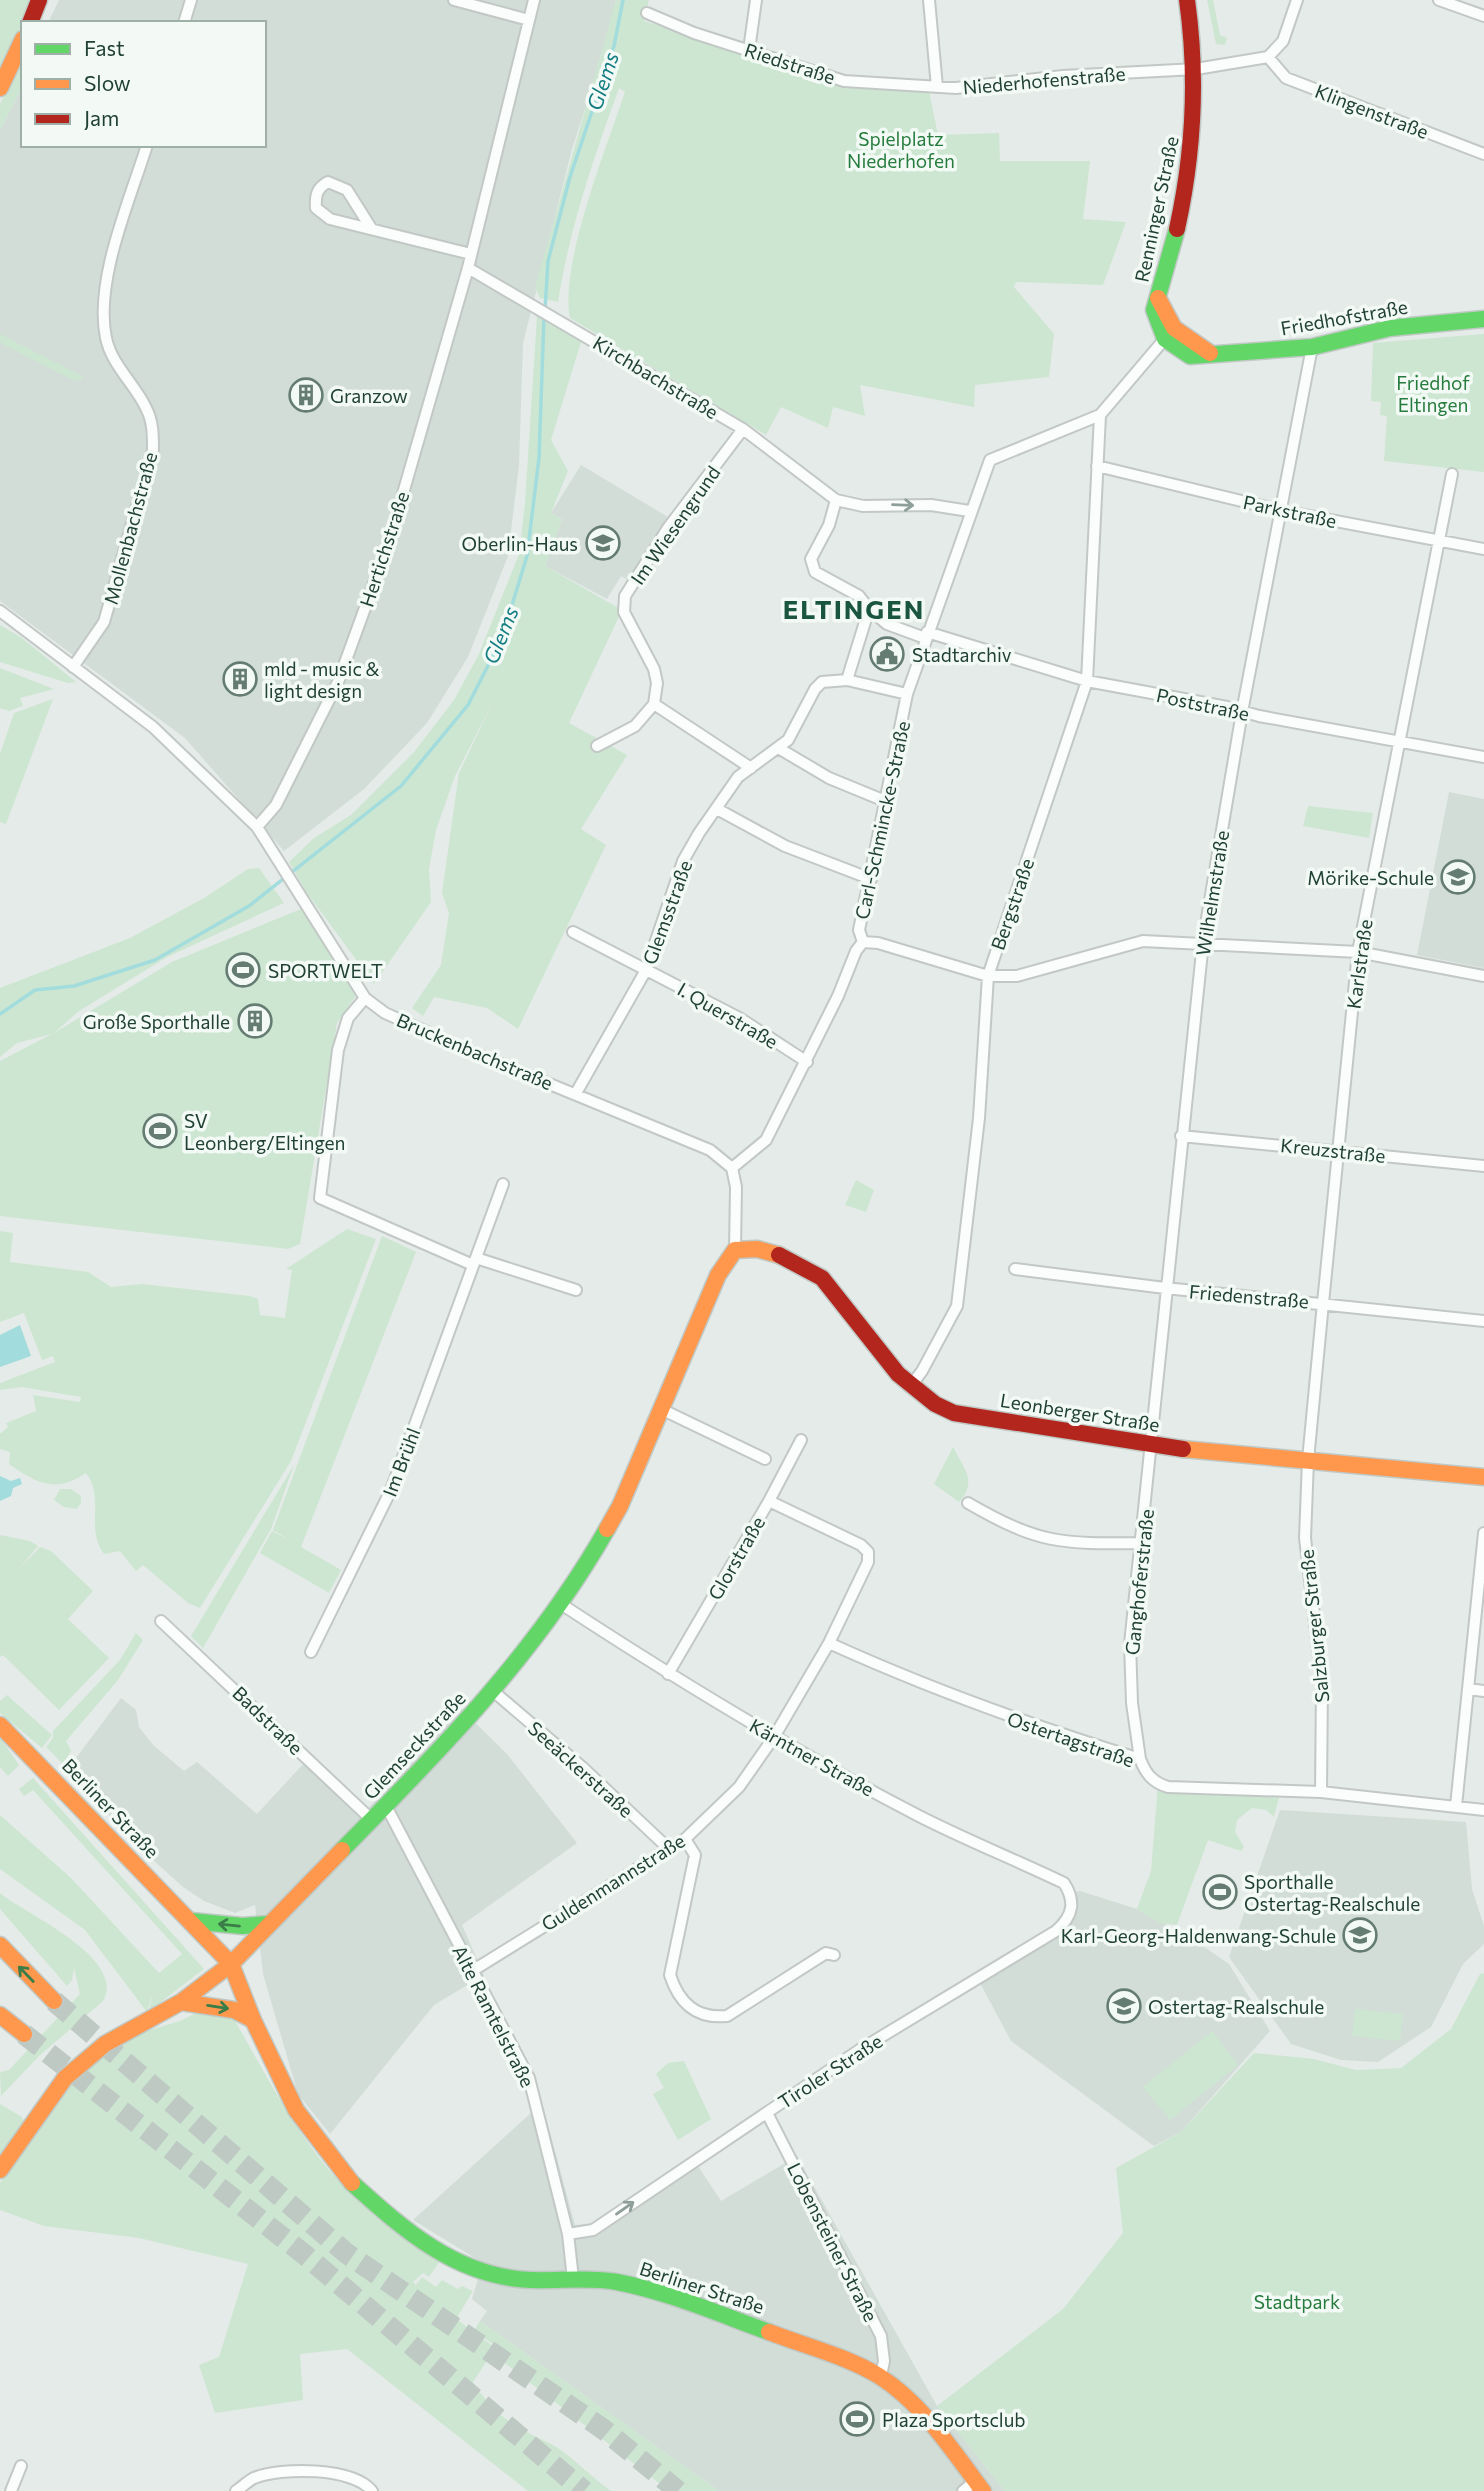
<svg xmlns="http://www.w3.org/2000/svg" width="1484" height="2491" viewBox="0 0 1484 2491" font-family="Commissioner,sans-serif">
<rect width="100%" height="100%" fill="#e5ebe8"/>
<path fill="#d2ddd7" d="M 59,0 L 616,0 L 603,54 L 572,149 L 523,343 L 519,465 L 508,556 L 468,657 L 427,723 L 364,789 L 284,851 L 185,738 L 0,601 L 0,130 L 23,85 L 23,145 L 264,145 L 264,23 L 48,23 Z
M 581,465 L 668,517 L 630,581 L 621,576 L 607,599 L 545,566 L 562,519 L 551,513 Z
M 1449,792 L 1484,799 L 1484,968 L 1417,955 Z
M 121,1698 L 136,1710 L 139,1727 L 153,1745 L 184,1771 L 197,1762 L 257,1814 L 306,1761 L 363,1814 L 461,1709 L 507,1754 L 577,1843 L 462,1925 L 484,1975 L 434,2005 L 330,2134 L 298,2094 L 263,1974 L 255,1905 L 235,1913 L 204,1901 L 183,1887 L 141,1849 L 67,1770 Z
M 1280,1810 L 1466,1822 L 1472,1889 L 1484,1926 L 1484,1944 L 1463,1964 L 1431,2027 L 1378,2062 L 1341,2060 L 1291,2044 L 1229,1957 Z
M 1080,1891 L 1137,1909 L 1191,1938 L 1229,1964 L 1270,2031 L 1181,2132 L 1154,2146 L 1011,2041 L 979,1981 L 1069,1919 L 1071,1893 Z
M 542,2103 L 575,2225 L 593,2224 L 692,2157 L 721,2201 L 797,2156 L 937,2406 L 1005,2491 L 719,2491 L 480,2321 L 487,2311 L 472,2299 L 483,2263 L 413,2220 Z"/>
<path fill="#cde6d1" d="M 0,0 L 33,0 L 0,72 Z
M 616,0 L 649,0 L 644,21 L 843,87 L 929,91 L 938,135 L 999,133 L 1000,161 L 1090,161 L 1083,219 L 1126,222 L 1103,285 L 1016,282 L 1014,287 L 1054,334 L 1049,377 L 975,385 L 974,407 L 860,385 L 865,416 L 833,407 L 828,428 L 781,407 L 766,435 L 570,318 C 559,266 607,146 625,92 L 619,88 C 593,160 570,226 558,302 L 540,298 L 535,288 Z
M 1207,0 L 1213,0 L 1220,35 L 1227,38 L 1225,45 L 1216,44 Z
M 23,60 L 23,85 L 0,130 L 0,104 Z
M 537,316 L 581,342 L 551,440 L 568,471 L 551,513 L 562,519 L 545,566 L 622,610 L 569,723 L 627,755 L 581,829 L 606,845 L 518,1029 L 487,1008 L 434,997 L 423,1016 L 412,1008 L 441,965 L 449,913 L 442,893 L 459,773 L 493,702 L 455,776 L 436,830 L 429,869 L 431,902 L 374,984 L 305,890 L 289,862 L 314,838 L 351,815 L 414,752 L 454,700 L 479,654 L 519,554 L 525,503 Z
M 0,334 L 82,376 L 82,379 L 73,380 L 0,343 Z
M 1484,334 L 1484,472 L 1384,461 L 1387,416 L 1380,415 L 1381,402 L 1371,401 L 1373,343 Z
M 0,625 L 22,638 L 76,682 L 68,683 L 0,662 Z
M 0,668 L 54,689 L 20,698 L 23,706 L 9,711 L 0,708 Z
M 53,699 L 6,824 L 0,822 L 0,754 L 14,713 Z
M 1308,806 L 1373,813 L 1369,838 L 1303,826 Z
M 259,868 L 284,903 L 167,957 L 79,1011 L 54,1033 L 172,962 L 301,909 L 357,994 L 337,1023 L 300,1244 L 288,1249 L 0,1216 L 0,1061 L 52,1034 L 17,1043 L 0,1057 L 0,988 L 130,938 L 204,898 L 248,869 Z
M 856,1180 L 874,1190 L 866,1212 L 845,1205 Z
M 347,1229 L 376,1239 L 291,1461 L 200,1608 L 188,1603 L 143,1565 L 136,1571 L 120,1551 L 104,1554 C 85,1529 105,1497 86,1473 C 55,1494 36,1483 9,1464 L 10,1452 L 0,1449 L 0,1434 L 8,1427 L 6,1423 L 36,1411 L 33,1395 L 80,1402 L 81,1397 L 22,1387 L 0,1390 L 0,1383 L 55,1362 L 53,1356 L 42,1360 L 24,1313 L 0,1322 L 0,1231 L 13,1233 L 10,1262 L 88,1272 L 111,1287 L 142,1284 L 250,1296 L 258,1299 L 260,1315 L 285,1318 L 292,1270 L 286,1269 Z
M 382,1236 L 416,1252 L 301,1547 L 341,1570 L 329,1593 L 260,1553 L 272,1531 L 291,1541 L 273,1530 Z
M 953,1447 C 964,1469 978,1481 959,1502 L 934,1484 Z
M 294,1465 L 271,1529 L 203,1648 L 191,1636 Z
M 60,1489 L 71,1489 L 81,1496 L 81,1503 L 77,1509 L 64,1507 L 54,1500 Z
M 0,1535 L 30,1541 L 38,1546 L 18,1570 L 40,1547 L 51,1551 L 93,1591 L 68,1619 L 109,1658 L 59,1710 L 3,1655 L 0,1657 Z
M 136,1633 L 143,1640 L 118,1680 L 66,1741 L 71,1751 L 63,1764 L 46,1747 L 53,1738 L 53,1731 L 120,1660 Z
M 7,1695 L 52,1735 L 42,1748 L 0,1713 L 0,1701 Z
M 0,1737 L 19,1765 L 8,1776 L 0,1767 Z
M 33,1778 L 204,1969 L 149,2011 L 153,1993 L 147,2012 L 85,1930 L 0,1869 L 0,1815 L 71,1878 L 159,1973 L 182,1954 L 33,1790 L 24,1796 L 19,1789 Z
M 1158,1784 L 1281,1790 L 1274,1817 L 1266,1810 L 1252,1808 L 1237,1820 L 1235,1832 L 1244,1847 L 1241,1851 L 1208,1840 L 1177,1925 L 1160,1923 L 1137,1909 L 1151,1871 Z
M 0,1893 C 27,1915 127,1958 103,2001 L 38,2057 L 1,2096 L 0,2072 L 9,2070 L 80,1994 L 74,1968 L 72,1980 L 67,1986 L 0,1909 Z
M 1484,1973 L 1484,2491 L 1005,2491 L 937,2406 L 1063,2309 L 1123,2233 L 1116,2168 L 1181,2132 L 1254,2053 L 1314,2059 L 1356,2070 L 1401,2068 L 1451,2029 L 1480,1974 Z
M 1355,2009 L 1403,2014 L 1400,2041 L 1352,2036 Z
M 212,2012 L 234,2019 C 263,2070 291,2124 328,2169 C 359,2206 400,2234 440,2261 L 429,2277 L 423,2273 L 413,2282 L 416,2285 L 422,2277 L 436,2287 L 442,2280 L 458,2289 L 462,2286 L 473,2291 L 456,2319 L 501,2352 L 497,2356 L 503,2351 L 474,2331 L 480,2321 L 719,2491 L 661,2491 L 664,2487 L 492,2353 L 473,2382 C 495,2417 516,2427 551,2444 C 570,2454 592,2478 611,2491 L 528,2491 L 347,2349 L 300,2354 L 303,2400 L 215,2413 L 199,2365 L 219,2357 L 248,2264 L 139,2238 L 44,2226 L 0,2210 L 0,2183 L 54,2100 L 83,2066 L 126,2037 L 180,2021 L 196,2013 Z
M 1212,2031 L 1238,2065 L 1170,2120 L 1143,2087 Z
M 684,2061 L 711,2119 L 678,2140 L 653,2094 L 664,2088 L 656,2074 L 668,2063 Z
M 0,2104 L 22,2117 L 23,2121 L 0,2159 Z"/>
<path fill="#a2dcdd" d="M 20,1325 L 31,1356 L 0,1367 L 0,1335 Z
M 0,1476 L 11,1481 L 20,1478 L 22,1484 L 13,1488 L 11,1496 L 0,1501 Z"/>
<g fill="none" stroke-linecap="round" stroke-linejoin="round">
<path stroke="#a2dcdd" stroke-width="3.5" d="M 545,310 L 548,261 L 570,177 L 614,46 L 623,0
M 0,1014 L 35,990 L 74,986 L 155,960 L 249,906 L 401,786 L 468,705 L 502,638 L 527,556 L 539,458 L 544,317"/>
<path stroke="#bec9c4" stroke-width="21" stroke-dasharray="21 10" stroke-linecap="butt" d="M 54,2001 L 346,2253 L 603,2429 L 678,2491
M 24,2034 L 305,2255 L 584,2491"/>
<defs>
<path id="street" d="M 454,0 L 529,20
M 929,0 L 937,87
M 1439,0 L 1484,16
M 647,13 L 694,33 L 844,81 L 956,88 L 1063,76 L 1196,69 L 1268,57 L 1283,41 L 1297,0
M 184,23 L 191,0
M 749,50 L 756,0
M 1268,57 L 1286,78 L 1484,154
M 371,228 L 347,190 L 328,182 C 317,188 315,195 316,208 L 330,219 L 471,254
M 468,268 L 743,429 L 836,500 L 863,506 L 931,505 L 969,511
M 1097,466 L 1283,511 L 1484,549
M 836,500 L 829,525 L 811,559 L 815,572 L 859,596 L 869,609 L 887,624 L 925,638
M 0,611 L 153,727 L 257,827 L 365,998 L 385,1013 L 462,1048 L 710,1150 L 732,1168 L 736,1187 L 735,1250
M 927,632 L 1087,681 L 1227,707 L 1259,716 L 1484,757
M 73,667 L 104,622 L 153,450 C 153,435 153,421 146,408 C 135,384 112,366 106,338 C 94,281 130,200 147,145
M 847,680 L 869,609
M 654,704 L 751,768
M 597,746 L 635,726 L 654,704 L 657,683 L 654,669 L 624,612 L 625,596 L 668,528 L 743,429
M 780,749 L 829,778 L 885,801
M 717,809 L 785,846 L 871,879
M 257,827 L 276,805 L 338,682 L 389,542 L 468,268 L 534,0
M 573,932 L 741,1019 L 807,1062
M 863,942 L 859,930 L 907,694 L 990,460 L 1100,415 L 1168,335
M 863,942 L 878,943 L 988,976 L 1017,976 L 1143,941 L 1358,952 L 1484,976
M 365,998 L 348,1018 L 338,1050 L 320,1198 L 473,1265
M 576,1093 L 646,970 L 683,861 L 699,833 L 738,777 L 788,740 L 815,689 L 822,682 L 847,680 L 907,694
M 1181,1136 L 1484,1166
M 732,1168 L 766,1140 L 838,996 L 856,951 L 863,942
M 476,1258 L 576,1290
M 1015,1269 L 1165,1288 L 1484,1321
M 910,1387 L 922,1371 L 957,1306 L 979,1118 L 988,976 L 1087,681 L 1100,415
M 663,1410 L 765,1459
M 968,1503 C 1039,1544 1060,1544 1141,1543
M 561,1604 C 677,1680 795,1752 919,1816 C 966,1840 1016,1860 1064,1883 C 1076,1902 1073,1916 1056,1931 L 861,2049 L 593,2230 L 568,2234
M 161,1621 L 372,1820
M 829,1643 C 930,1689 1033,1726 1140,1759 C 1146,1774 1152,1782 1168,1787 L 1321,1792 L 1484,1810
M 311,1652 L 391,1490 L 503,1184
M 668,1674 L 769,1501 L 801,1440
M 1468,1689 L 1484,1691
M 493,1691 L 582,1767 L 668,1848
M 1140,1759 L 1132,1703 L 1130,1644 L 1203,942 L 1242,712 L 1312,347
M 1321,1792 L 1322,1683 L 1305,1538 L 1308,1460 L 1323,1303 L 1358,952 L 1452,474
M 386,1806 L 529,2078 L 568,2234 L 573,2279
M 1456,1806 L 1484,1533
M 685,1839 L 695,1855 L 670,1975 C 679,2003 696,2019 727,2016 L 826,1953 L 834,1955
M 472,1971 L 685,1839 L 739,1787 L 774,1737 L 829,1643 L 868,1562 L 868,1552 L 861,1545 L 769,1501
M 767,2113 L 881,2336 L 884,2361 L 881,2376
M 11,2491 L 21,2466
M 236,2491 C 242,2487 248,2481 254,2478 C 281,2467 353,2467 372,2491
M 963,2491 L 975,2481"/>
<path id="fast" d="M 1177,229 L 1154,310 L 1165,339 L 1190,356 L 1312,347 L 1390,328 L 1484,319
M 342,1850 C 440,1751 538,1651 607,1529
M 191,1921 L 242,1926 L 268,1924
M 352,2183 C 404,2230 457,2277 531,2280 C 559,2281 589,2277 617,2282 C 669,2292 719,2314 769,2332"/>
<path id="slow" d="M 0,88 L 23,39
M 1158,298 L 1174,328 L 1210,353
M 1183,1449 L 1484,1477
M 607,1529 L 620,1506 L 718,1275 L 735,1250 L 757,1249 L 779,1255
M 0,1725 L 231,1964 L 253,2020 L 296,2110 L 352,2183
M 0,1945 L 54,2001
M 181,2002 L 234,2010 L 253,2020
M 0,2015 L 24,2034
M 0,2170 L 65,2078 L 105,2044 L 181,2002 L 231,1964 L 342,1850
M 769,2332 C 805,2346 846,2356 879,2376 C 923,2404 952,2450 983,2491"/>
<path id="jam" d="M 30,23 L 39,0
M 1177,229 C 1194,152 1198,78 1187,0
M 779,1255 L 822,1278 L 898,1374 L 935,1404 L 954,1413 L 1183,1449"/>
</defs>
<use href="#street" stroke="#c2c8c5" stroke-width="14"/>
<use href="#fast" stroke="#c0c9c5" stroke-width="19"/>
<use href="#slow" stroke="#c0c9c5" stroke-width="19"/>
<use href="#jam" stroke="#c0c9c5" stroke-width="19"/>
<use href="#street" stroke="#fbfcfc" stroke-width="10"/>
<use href="#fast" stroke="#63d668" stroke-width="16"/>
<use href="#slow" stroke="#ff974d" stroke-width="16"/>
<use href="#jam" stroke="#b3261e" stroke-width="16"/>
</g>
<defs><path id="oneway-shaft" d="M-6 0H5M1.5-3L5.5 0L1.5 3" fill="none" stroke-width="1.6" stroke-linecap="round" stroke-linejoin="round" transform="scale(1.75)"/></defs>
<g stroke="#8e9e98">
<use href="#oneway-shaft" transform="translate(903 505) rotate(2)"/>
<use href="#oneway-shaft" transform="translate(625 2208) rotate(-35)"/>
</g>
<g stroke="#3b7d49">
<use href="#oneway-shaft" transform="translate(229 1925) rotate(-174)"/>
<use href="#oneway-shaft" transform="translate(26 1974) rotate(-134)"/>
<use href="#oneway-shaft" transform="translate(218 2007) rotate(9)"/>
</g>
<defs>
<symbol id="building-ring" viewBox="-11 -11 22 22"><circle r="9.5" fill="#f3faf6" stroke="#657c73" stroke-width="1.5"/><path d="M-4-6H4V6H1V3H-1V6H-4ZM-2.5-4.3h1.7v1.8h-1.7ZM.8-4.3h1.7v1.8H.8ZM-2.5-1h1.7V.8h-1.7ZM.8-1h1.7V.8H.8Z" fill="#657c73"/></symbol>
<symbol id="school-ring" viewBox="-11 -11 22 22"><circle r="9.5" fill="#f3faf6" stroke="#657c73" stroke-width="1.5"/><path d="M0-5L7-2L0 1L-7-2ZM-4 1L0 2.5L4 1V4Q0 6-4 4Z" fill="#657c73"/></symbol>
<symbol id="civic-ring" viewBox="-11 -11 22 22"><circle r="9.5" fill="#f3faf6" stroke="#657c73" stroke-width="1.5"/><path d="M-.6-6.5H3V-4.5H.6V-3L4-1V1h2V6H-6V1h2V-1L-.6-3ZM-1.2 2.5V6h2.4V2.5Z" fill="#657c73"/></symbol>
<symbol id="stadium-ring" viewBox="-11 -11 22 22"><circle r="9.5" fill="#f3faf6" stroke="#657c73" stroke-width="1.5"/><path d="M0-5a6.5 5 0 1 0 0 10a6.5 5 0 1 0 0-10ZM-3.5-1.8h7v3.6h-7Z" fill="#657c73"/></symbol>
</defs>
<g fill-rule="evenodd">
<use href="#building-ring" x="287" y="376" width="38" height="38"/>
<use href="#school-ring" x="584" y="524" width="38" height="38"/>
<use href="#civic-ring" x="868" y="635" width="38" height="38"/>
<use href="#building-ring" x="221" y="660" width="38" height="38"/>
<use href="#school-ring" x="1439" y="858" width="38" height="38"/>
<use href="#stadium-ring" x="224" y="951" width="38" height="38"/>
<use href="#building-ring" x="236" y="1002" width="38" height="38"/>
<use href="#stadium-ring" x="141" y="1112" width="38" height="38"/>
<use href="#stadium-ring" x="1201" y="1873" width="38" height="38"/>
<use href="#school-ring" x="1341" y="1916" width="38" height="38"/>
<use href="#school-ring" x="1105" y="1987" width="38" height="38"/>
<use href="#stadium-ring" x="838" y="2400" width="38" height="38"/>
</g>
<g text-anchor="middle" dominant-baseline="central" stroke-width="7" stroke-linejoin="round" paint-order="stroke">
<g font-size="19" fill="#204134" stroke="#f3faf6">
<text transform="translate(790 63) rotate(18)">Riedstraße</text>
<text transform="translate(1044 80) rotate(-5)">Niederhofenstraße</text>
<text transform="translate(1372 111) rotate(21)">Klingenstraße</text>
<text transform="translate(1156 209) rotate(-78)">Renninger Straße</text>
<text transform="translate(1344 317) rotate(-10)">Friedhofstraße</text>
<text transform="translate(656 377) rotate(31)">Kirchbachstraße</text>
<text transform="translate(1290 511) rotate(12)">Parkstraße</text>
<text transform="translate(675 525) rotate(-55)">Im Wiesengrund</text>
<text transform="translate(130 528) rotate(-75)">Mollenbachstraße</text>
<text transform="translate(384 549) rotate(-72)">Hertichstraße</text>
<text transform="translate(1203 704) rotate(12)">Poststraße</text>
<text transform="translate(882 820) rotate(-78)">Carl-Schmincke-Straße</text>
<text transform="translate(1212 893) rotate(-81)">Wilhelmstraße</text>
<text transform="translate(1012 904) rotate(-71)">Bergstraße</text>
<text transform="translate(667 912) rotate(-70)">Glemsstraße</text>
<text transform="translate(1359 964) rotate(-82)">Karlstraße</text>
<text transform="translate(728 1015) rotate(30)">I. Querstraße</text>
<text transform="translate(475 1051) rotate(23)">Bruckenbachstraße</text>
<text transform="translate(1333 1150) rotate(6)">Kreuzstraße</text>
<text transform="translate(1249 1296) rotate(5)">Friedenstraße</text>
<text transform="translate(1080 1412) rotate(9)">Leonberger Straße</text>
<text transform="translate(401 1462) rotate(-69)">Im Brühl</text>
<text transform="translate(736 1558) rotate(-60)">Glorstraße</text>
<text transform="translate(1139 1582) rotate(-84)">Ganghoferstraße</text>
<text transform="translate(1314 1626) rotate(-96)">Salzburger Straße</text>
<text transform="translate(268 1720) rotate(44)">Badstraße</text>
<text transform="translate(1071 1739) rotate(19)">Ostertagstraße</text>
<text transform="translate(414 1745) rotate(-47)">Glemseckstraße</text>
<text transform="translate(812 1757) rotate(29)">Kärntner Straße</text>
<text transform="translate(581 1769) rotate(42)">Seeäckerstraße</text>
<text transform="translate(111 1808) rotate(46)">Berliner Straße</text>
<text transform="translate(613 1882) rotate(-32)">Guldenmannstraße</text>
<text transform="translate(494 2016) rotate(63)">Alte Ramtelstraße</text>
<text transform="translate(830 2071) rotate(-33)">Tiroler Straße</text>
<text transform="translate(833 2242) rotate(63)">Lobensteiner Straße</text>
<text transform="translate(702 2287) rotate(18)">Berliner Straße</text>
</g>
<g font-size="19" fill="#267c3d" stroke="#f3faf6">
<text x="901" y="138">Spielplatz<tspan x="901" dy="22">Niederhofen</tspan></text>
<text x="1433" y="382">Friedhof<tspan x="1433" dy="22">Eltingen</tspan></text>
<text x="1297" y="2301">Stadtpark</text>
</g>
<g font-size="19" fill="#204134" stroke="#f3faf6" text-anchor="start">
<text x="330" y="395">Granzow</text>
<text x="578" y="543" text-anchor="end">Oberlin-Haus</text>
<text x="912" y="654">Stadtarchiv</text>
<text x="264" y="668">mld - music &amp;<tspan x="264" dy="22">light design</tspan></text>
<text x="1434" y="877" text-anchor="end">Mörike-Schule</text>
<text x="268" y="970">SPORTWELT</text>
<text x="230" y="1021" text-anchor="end">Große Sporthalle</text>
<text x="184" y="1120">SV<tspan x="184" dy="22">Leonberg/Eltingen</tspan></text>
<text x="1244" y="1881">Sporthalle<tspan x="1244" dy="22">Ostertag-Realschule</tspan></text>
<text x="1336" y="1935" text-anchor="end">Karl-Georg-Haldenwang-Schule</text>
<text x="1148" y="2006">Ostertag-Realschule</text>
<text x="882" y="2419">Plaza Sportsclub</text>
</g>
<g font-size="21" font-style="italic" fill="#147e83" stroke="#f3faf6">
<text transform="translate(602 81) rotate(-72)">Glems</text>
<text transform="translate(500 635) rotate(-68)">Glems</text>
</g>
<g font-size="26" font-weight="bold" letter-spacing="2" fill="#1a553f" stroke="#f3faf6">
<text x="854" y="608">ELTINGEN</text>
</g>
</g>
<rect x="21" y="21" width="245" height="126" fill="#f3faf6" stroke="#9fb0a8" stroke-width="2"/>
<rect x="35" y="44" width="35" height="10" fill="#63d668" stroke="#9fb0a8" stroke-width="2"/>
<text x="84" y="56" font-size="21" fill="#204134">Fast</text>
<rect x="35" y="79" width="35" height="10" fill="#ff974d" stroke="#9fb0a8" stroke-width="2"/>
<text x="84" y="91" font-size="21" fill="#204134">Slow</text>
<rect x="35" y="114" width="35" height="10" fill="#b3261e" stroke="#9fb0a8" stroke-width="2"/>
<text x="84" y="126" font-size="21" fill="#204134">Jam</text>
</svg>
